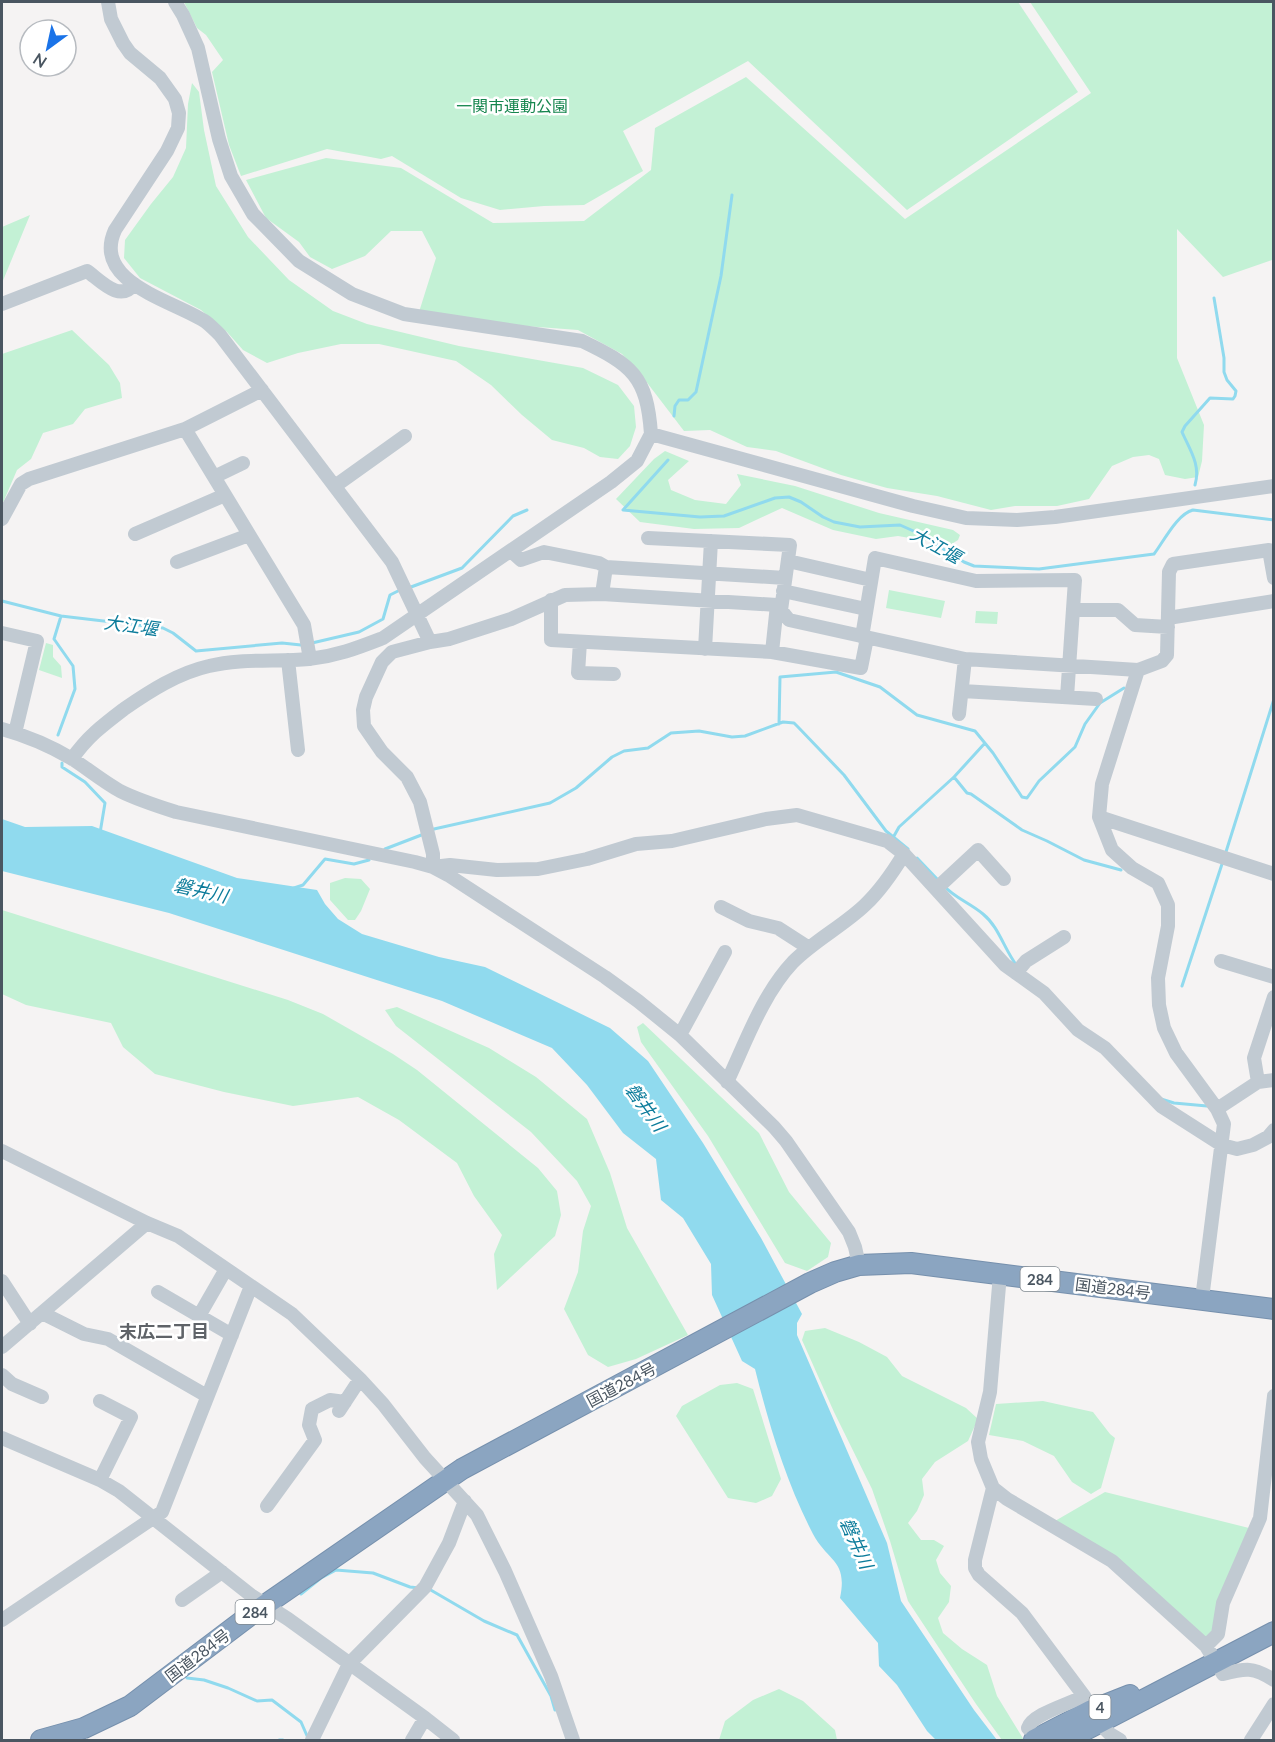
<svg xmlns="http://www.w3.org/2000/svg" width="1275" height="1742" viewBox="0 0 1275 1742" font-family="Lato,'Noto Sans JP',sans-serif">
<rect width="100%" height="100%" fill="#f5f3f3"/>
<path fill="#c3f1d5" d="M 184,2 L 1018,2 L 1078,92 L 907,210 L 748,61 L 623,131 L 643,171 L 584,205 L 544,206 L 500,210 L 461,198 L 392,156 L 381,159 L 327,149 L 241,176 L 229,145 L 212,72 L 223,60 L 206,35 L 197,28 Z
M 1030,2 L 1273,2 L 1273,261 L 1272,260 L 1223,277 L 1177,229 L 1177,358 L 1204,425 L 1202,461 L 1198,477 L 1185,479 L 1165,475 L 1159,459 L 1149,455 L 1133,457 L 1112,466 L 1089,499 L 1057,506 L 1015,506 L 991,510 L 937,496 L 887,488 L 841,475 L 776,451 L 747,447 L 710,430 L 684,431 L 645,380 L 622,354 L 578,330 L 497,324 L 419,312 L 436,258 L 422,231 L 391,231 L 365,256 L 332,269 L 310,257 L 299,242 L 266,218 L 246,180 L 326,158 L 401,168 L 493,223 L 584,221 L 651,170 L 655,128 L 746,77 L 905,219 L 1091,93 Z
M 192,83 L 199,92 L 204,130 L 216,186 L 248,237 L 289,280 L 333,311 L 367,324 L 459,346 L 583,368 L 618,385 L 634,406 L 636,427 L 630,446 L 618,459 L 600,457 L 584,448 L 552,440 L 522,415 L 491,385 L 456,361 L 379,344 L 341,344 L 298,353 L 267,363 L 243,350 L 227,332 L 201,310 L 140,278 L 124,258 L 125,240 L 151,204 L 173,177 L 186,148 L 188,104 Z
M 30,215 L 2,283 L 2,227 Z
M 72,330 L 109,365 L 120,383 L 122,398 L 85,409 L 73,424 L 43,433 L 31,459 L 17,470 L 2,505 L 2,354 Z
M 665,451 L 689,461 L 668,480 L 671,490 L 695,500 L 726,504 L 741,485 L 737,474 L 795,486 L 879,513 L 953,530 L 960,535 L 958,540 L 950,545 L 898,536 L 876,539 L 833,530 L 782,508 L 739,528 L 694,529 L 640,522 L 616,499 L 654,459 Z
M 889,590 L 945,601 L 941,618 L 886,608 Z
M 976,611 L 998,612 L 997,624 L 975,623 Z
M 46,643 L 53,645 L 53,657 L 61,666 L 62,678 L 39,670 Z
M 345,878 L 361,879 L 370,889 L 361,911 L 355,920 L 348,920 L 330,900 L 330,883 Z
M 2,910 L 288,1000 L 323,1014 L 393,1054 L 417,1070 L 538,1168 L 557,1191 L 561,1215 L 555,1236 L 497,1290 L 494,1254 L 502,1235 L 474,1196 L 457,1163 L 399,1120 L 358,1097 L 293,1106 L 224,1092 L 155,1074 L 123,1047 L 111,1023 L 26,1005 L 2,994 Z
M 397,1007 L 489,1048 L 536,1077 L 587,1119 L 610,1173 L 627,1228 L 688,1335 L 636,1359 L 608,1367 L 588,1355 L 564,1309 L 578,1272 L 583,1231 L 591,1206 L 577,1181 L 531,1132 L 396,1026 L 385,1010 Z
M 643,1023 L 759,1133 L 789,1192 L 831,1243 L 828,1257 L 807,1271 L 785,1263 L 708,1136 L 641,1042 L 637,1027 Z
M 825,1328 L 859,1342 L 887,1357 L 902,1376 L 966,1408 L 978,1419 L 968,1441 L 935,1462 L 922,1479 L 924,1495 L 917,1511 L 908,1523 L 921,1540 L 934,1540 L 944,1546 L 936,1560 L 940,1573 L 951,1586 L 949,1602 L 938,1618 L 943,1633 L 962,1649 L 987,1665 L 997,1696 L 1024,1740 L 1002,1740 L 976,1704 L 908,1601 L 890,1541 L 872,1489 L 834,1412 L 802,1340 L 805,1331 Z
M 737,1383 L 753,1389 L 781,1479 L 772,1496 L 756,1503 L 728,1498 L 676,1416 L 682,1406 L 720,1385 Z
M 1043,1401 L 1093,1412 L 1110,1434 L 1115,1438 L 1101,1488 L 1091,1494 L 1072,1482 L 1054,1456 L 1023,1441 L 989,1435 L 996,1404 Z
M 1105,1492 L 1253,1529 L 1215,1631 L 1206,1640 L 1055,1521 Z
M 779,1689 L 803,1701 L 835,1730 L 837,1740 L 719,1740 L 725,1721 L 753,1700 Z"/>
<path fill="#90daee" d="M 2,819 L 25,827 L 92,826 L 237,878 L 317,890 L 325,904 L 338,919 L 362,934 L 439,957 L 485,967 L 610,1028 L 648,1061 L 703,1143 L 761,1238 L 802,1314 L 797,1323 L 797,1335 L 887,1543 L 901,1601 L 974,1710 L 997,1740 L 936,1740 L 927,1731 L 897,1685 L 879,1666 L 878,1643 L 840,1598 C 848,1560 828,1562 813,1534 C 786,1482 769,1425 755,1369 L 742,1361 L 712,1295 L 711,1264 L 683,1218 L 661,1200 L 656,1159 L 623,1133 L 587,1085 L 552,1048 L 442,1001 L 169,913 L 2,871 Z"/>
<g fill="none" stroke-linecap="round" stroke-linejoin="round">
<path stroke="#90daee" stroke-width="3" d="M 674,416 L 675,406 L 679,400 L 688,400 L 696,392 L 721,276 L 732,195
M 1195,485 C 1201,465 1190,450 1182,432 L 1185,426 L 1210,398 L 1233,399 L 1235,396 L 1236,391 L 1227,380 L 1224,372 L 1224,358 L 1214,298
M 623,510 L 700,517 L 724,516 L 775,498 L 789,497 L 801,502 L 823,517 L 834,522 L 860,527 L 900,525 L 918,533 L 964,562 L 974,566 L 1039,569 L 1154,554 C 1164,541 1177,514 1193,510 L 1274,520
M 623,510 L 668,460
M 411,587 L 462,568 L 513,516 L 527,510
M 2,601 L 61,616 L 163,628 L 173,633 L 196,651 L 282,643 L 301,645
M 312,643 L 359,632 L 383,619 L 390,595 L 398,591
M 779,724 L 780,677 L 836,672 L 880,687 L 917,715 L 975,731 L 993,753 L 1022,797 L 1027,798 L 1039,781 L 1075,747 L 1085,724 L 1100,703 L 1124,688
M 58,735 L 75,689 L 73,666 L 54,639 L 61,616
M 62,763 L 62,767 L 85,782 L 105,803 L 100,833
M 954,777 L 967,793 L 971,794 L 1022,830 L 1047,841 L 1084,860 L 1121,870
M 434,829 L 550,803 L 576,788 L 612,757 L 624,751 L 648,748 L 671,733 L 699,731 L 732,737 L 745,736 L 783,722 L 794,723 L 798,727 L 844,775 L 886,831 L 908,849
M 894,836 L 899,827 L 954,777 L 985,743
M 385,849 L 424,834
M 1225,855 L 1274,699
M 917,858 L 939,881
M 944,886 C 955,898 970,903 983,914 C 999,927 1004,949 1017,966
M 294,888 L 303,885 L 325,859 L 354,864 L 369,860
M 1182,986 L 1223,861
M 1161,1099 L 1174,1103 L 1207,1106
M 429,1589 L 484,1621 L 517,1635 L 551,1696 L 555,1710
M 301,1594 L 321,1578 L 336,1570 L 373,1573 L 410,1587 L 419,1588
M 187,1678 L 204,1680 L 228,1688 L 257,1701 L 272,1700 L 301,1722 L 308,1738
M 279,1740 L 283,1740"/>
<defs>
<path id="highway" d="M 41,1740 L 84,1728 L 130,1706 L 249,1616 L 462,1469 L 810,1283 L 835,1272 L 859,1265 L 911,1263 L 1274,1309
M 1034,1740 L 1092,1710 L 1130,1695
M 1066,1740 L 1274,1632"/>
</defs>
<use href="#highway" stroke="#7690ad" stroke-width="22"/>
<path stroke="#c1cad2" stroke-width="14" d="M 108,2 L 111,19 L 123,43 L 130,53 L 160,78 L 175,99 L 179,113 L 178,128 L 167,151 L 115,230 C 91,283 175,301 206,322 C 211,326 216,331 220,335 L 392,562 L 430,642 L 392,652 L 382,662 L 366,697 L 363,710 L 364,726 L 382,752 L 407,777 L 420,802 L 433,854 L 433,867 L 450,865 L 497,870 L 538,869 L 587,859 L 636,844 L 672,841 L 766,819 L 797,815 L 887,841 L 904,854 L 1005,965 L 1044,993 L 1078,1030 L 1105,1048 L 1161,1106 L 1222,1145 L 1237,1149 L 1253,1145 L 1268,1137 L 1274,1130
M 175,2 L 183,15 L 198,48 L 219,139 L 231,176 L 253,214 L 299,261 L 352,294 L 404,314 L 582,341 C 632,365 647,376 651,434
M 2,304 L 87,271 C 101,281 120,303 134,284
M 185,429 L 304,625 L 310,659
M 214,477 L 243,463
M 335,486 L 405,436
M 2,519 L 21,484 L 29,479 L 185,429 L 262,390
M 135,534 L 225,495
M 648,538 L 790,545 L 781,610
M 511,551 L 521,560 L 544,552 L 599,563 L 606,567 L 785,578
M 788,561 L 871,580
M 177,562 L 249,535
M 783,591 L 866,609
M 602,594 L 606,567
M 551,600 L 551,640 L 772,652 L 861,668 L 867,638
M 1073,610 L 1118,610 L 1135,625 L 1168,627
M 1168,618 L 1274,601
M 2,633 L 37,641 L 15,733
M 862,637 L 875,558 L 976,581 L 1075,580 L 1067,697
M 430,642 L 449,639 L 511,619 L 565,595 L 602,594 L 777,605 L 789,620 L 965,659 L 1138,670
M 580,642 L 578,673 L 614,674
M 705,649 L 711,541
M 772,652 L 777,605
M 288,660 L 298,750
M 962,691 L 1096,699
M 959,714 L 965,659
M 2,729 C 27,736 51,746 74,760 C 89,770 104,782 120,791 C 138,800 157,806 176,812 L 415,862 L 433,867 L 448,875 L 605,977 L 638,1001 L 680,1035 L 774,1127 L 786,1141 L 849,1232 L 855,1247 L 859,1265
M 72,759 C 87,737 103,725 124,709 C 150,691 178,673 209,666 C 241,658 276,662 309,659 C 337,656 357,648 383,638 L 611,482 L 637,461 L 651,434 L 913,506 L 966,518 L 1017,520 L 1055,517 L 1274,486
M 1099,817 L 1274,874
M 936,889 L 978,850 L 1004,879
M 721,907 L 749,921 L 778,928 L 809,948
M 1221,961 L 1274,977
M 1016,973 L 1026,961 L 1064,937
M 680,1035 L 725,952
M 727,1082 C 746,1042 762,995 793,962 C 815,940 843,926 865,905 C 881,890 893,872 904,854
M 1258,1082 L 1254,1058 L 1274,997
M 1217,1109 L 1258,1082 L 1274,1080
M 2,1151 L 147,1223 L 178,1236 L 292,1314 L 360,1379 L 383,1404 L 425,1458 L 477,1515 L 505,1571 L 551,1676 L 573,1740
M 1000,1274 L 990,1392 L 978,1442 L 981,1459 L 993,1488 L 975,1560 L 975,1568 L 979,1575 L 1022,1613 L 1084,1696 L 1099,1723 L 1110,1734 L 1120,1740
M 2,1281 L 30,1324
M 158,1292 L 232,1335
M 1202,1299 L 1224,1124 L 1217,1109 L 1176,1053 L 1164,1028 L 1159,1005 L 1158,978 L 1168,926 L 1168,905 L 1158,883 L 1132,868 L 1112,850 L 1099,817 L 1102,784 L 1138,670 L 1162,661 L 1167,655 L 1169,572 L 1173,564 L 1269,550 L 1274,578
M 42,1313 L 84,1334 L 108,1339 L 207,1396
M 199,1316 L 226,1269
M 2,1347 L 147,1223
M 2,1375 L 12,1384 L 42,1397
M 339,1411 L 360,1379
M 2,1438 L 100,1480 L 119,1491 L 252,1596 L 288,1619 L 425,1718 L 453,1740
M 100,1480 L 131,1417 L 100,1401
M 993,1488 L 1007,1499 L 1112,1561 L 1206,1646 L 1223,1674 C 1246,1668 1253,1667 1274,1680
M 267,1506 L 315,1440 L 309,1425 L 312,1409 L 330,1400 L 345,1402
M 182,1600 L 222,1572
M 2,1620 L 162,1512 L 251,1286
M 1206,1646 L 1218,1634 L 1223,1603 L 1260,1518 L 1274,1396
M 1028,1728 C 1032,1714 1070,1704 1084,1696
M 312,1740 L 349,1664 L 425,1587 L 449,1543 L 465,1501
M 412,1740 L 425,1718
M 1251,1740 L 1274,1704"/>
<use href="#highway" stroke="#8ba5c1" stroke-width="20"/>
</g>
<g text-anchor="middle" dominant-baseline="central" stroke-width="5" stroke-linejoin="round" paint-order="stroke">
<g fill="#fff" stroke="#808990" stroke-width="1.5">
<rect x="1020.5" y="1267" width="39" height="24" rx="4.5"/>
<rect x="235.5" y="1600" width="39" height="24" rx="4.5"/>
<rect x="1089.5" y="1695" width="21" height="24" rx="4.5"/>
</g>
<g font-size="15" font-weight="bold" fill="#4a5661">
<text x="1040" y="1279">284</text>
<text x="255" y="1612">284</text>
<text x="1100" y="1707">4</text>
</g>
<g font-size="16" fill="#17864f" stroke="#fff">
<text x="512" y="105">一関市運動公園</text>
</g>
<g font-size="16" fill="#4a5661" stroke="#fff">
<text transform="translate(1113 1288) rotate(7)">国道284号</text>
<text transform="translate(621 1384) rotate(-28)">国道284号</text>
<text transform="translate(197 1655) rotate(-37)">国道284号</text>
</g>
<g font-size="18" font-style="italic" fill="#0c7c9b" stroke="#fff">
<text transform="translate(936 545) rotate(29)">大江堰</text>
<text transform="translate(131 625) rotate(8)">大江堰</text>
<text transform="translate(201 890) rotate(13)">磐井川</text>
<text transform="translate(646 1107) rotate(54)">磐井川</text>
<text transform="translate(857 1543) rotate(66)">磐井川</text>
</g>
<g font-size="18" font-weight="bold" fill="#5f6368" stroke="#fff">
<text x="164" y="1331">末広二丁目</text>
</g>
</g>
<rect width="1275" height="1742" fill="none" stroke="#4a5661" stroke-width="6"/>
<g transform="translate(48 48) rotate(213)"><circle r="28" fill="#ffffff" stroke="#b7bbc0" stroke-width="1.5"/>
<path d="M0-4.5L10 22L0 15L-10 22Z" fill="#1a73e8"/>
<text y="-9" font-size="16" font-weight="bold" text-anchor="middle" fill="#4a5661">N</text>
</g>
</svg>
